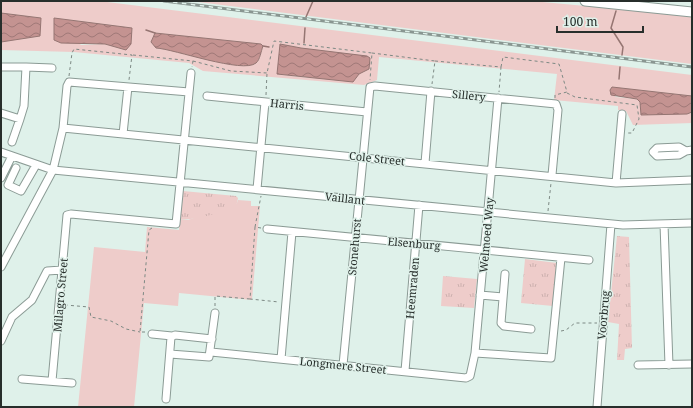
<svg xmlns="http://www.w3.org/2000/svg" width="693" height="408" viewBox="0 0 693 408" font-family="'Noto Serif',serif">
<defs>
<pattern id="park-tufts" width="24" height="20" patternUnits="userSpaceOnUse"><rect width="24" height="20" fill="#eeccca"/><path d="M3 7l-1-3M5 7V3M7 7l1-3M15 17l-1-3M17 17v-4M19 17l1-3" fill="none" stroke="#ccb0ae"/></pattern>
<pattern id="water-waves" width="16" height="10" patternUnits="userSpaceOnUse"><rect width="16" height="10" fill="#c49391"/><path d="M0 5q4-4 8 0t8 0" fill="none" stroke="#9f7877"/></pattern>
</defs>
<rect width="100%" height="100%" fill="#dff1ea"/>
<path fill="#eeccca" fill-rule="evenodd" d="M 1,1 L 99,1 L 692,75 L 692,96 L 621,88 L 615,97 L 637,99 L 687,114 L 692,112 L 692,123 L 633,125 L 626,111 L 618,110 L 618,106 L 554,100 L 557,74 L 379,57 L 377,80 L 364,85 L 203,71 L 189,63 L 74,52 L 1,50 L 1,42 L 39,36 L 41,18 L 1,13 ZM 54,18 L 132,28 L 126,50 L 105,44 L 81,45 ZM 155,33 L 261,44 L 263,46 C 261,51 260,60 256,63 C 243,74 174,49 156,48 ZM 280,44 L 301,48 L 369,69 C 340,83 307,78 278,74 Z
M 190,1 L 532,1 L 692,16 L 692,64 Z
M 238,200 L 251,201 L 251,206 L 260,206 L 252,300 L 179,293 L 178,306 L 144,303 L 134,407 L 78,407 L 94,247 L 145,252 L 147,227 L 179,230 L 180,219 L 188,220 L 237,203 Z"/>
<path fill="url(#park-tufts)" d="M 183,191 L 236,196 L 238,198 L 237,203 C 228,212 193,221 180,219 Z
M 617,236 L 629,237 L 632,348 L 625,349 L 624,360 L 617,360 L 619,324 L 608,322 Z
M 525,259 L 557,263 L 553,306 L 521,303 Z
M 443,276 L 477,279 L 474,308 L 441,306 Z"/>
<path fill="url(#water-waves)" stroke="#957572" d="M 1,13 L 41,18 L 40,36 L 1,42 Z
M 54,18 L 132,28 L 131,44 L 126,50 L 105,44 L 61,43 L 54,40 Z
M 155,33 L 261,44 L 263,46 C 261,51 260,60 256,63 C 243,74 174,49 156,48 L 151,42 Z
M 280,44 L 301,48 L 367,56 L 370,58 L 369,69 L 359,74 L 353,82 L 277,74 Z
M 612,87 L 692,96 L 692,112 L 687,114 L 641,115 L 640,102 L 637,99 L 611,95 L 610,90 Z"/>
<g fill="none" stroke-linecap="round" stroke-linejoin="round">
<path stroke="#957572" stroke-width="1.5" d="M 616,11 L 611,28 L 623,47 L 622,55
M 306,17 L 313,1
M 146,30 L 155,33
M 304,43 L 305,28
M 263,46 L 269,47
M 619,79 L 620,67"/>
<defs>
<path id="minor" d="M 1,67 L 26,67 L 24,106 L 20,119 L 1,113
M 26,67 L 52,68
M 207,96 L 367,112
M 63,128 L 616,183 L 692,180
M 123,134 L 128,87
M 12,142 L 20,119
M 686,151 L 679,155 L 657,156 L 653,152 L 657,148 L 679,147 L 686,151 L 692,150
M 1,152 L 53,170 L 623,225 L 692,223
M 425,163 L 431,91
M 16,168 L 8,185 L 21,191 L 36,165
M 1,178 L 12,156
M 616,183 L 622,114
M 257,189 L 265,102
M 664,224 L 669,365
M 267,229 L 589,260
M 1,267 L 53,170 L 63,128 L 67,86 L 69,82 L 189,92
M 505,274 L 501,323 L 504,326 L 531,329
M 480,295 L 503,297
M 152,334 L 172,336
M 1,341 L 12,317 L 32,300 L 47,271 L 62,270
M 211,352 L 466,378 L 470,376 L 475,353 L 498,98
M 475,353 L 551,358 L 561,258
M 170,354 L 209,357 L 215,313
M 281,359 L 292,232
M 343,365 L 370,87 L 375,86 L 556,104 L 558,110 L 552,175
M 638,365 L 692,364
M 405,371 L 419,205
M 22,379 L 72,383
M 52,381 L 67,215 L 71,214 L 176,224 L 191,73
M 166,399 L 171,337 L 175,335 L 212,339
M 597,407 L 611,224"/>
<path id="major" d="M 585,1 L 692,12"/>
</defs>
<use href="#minor" stroke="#8b9b95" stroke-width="9"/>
<use href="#major" stroke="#8b9b95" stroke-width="11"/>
<path stroke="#7d8984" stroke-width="1" stroke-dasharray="3 3" stroke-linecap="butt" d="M 372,53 L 435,61 L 432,84
M 133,55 L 193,61 L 192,67
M 193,61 L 231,71 L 267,73
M 435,61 L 501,67 L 499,92
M 501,67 L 503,57 L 559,64 L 567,92 L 555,95 L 555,98
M 69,76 L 72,53 L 74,49 L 132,55 L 129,80
M 567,93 L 575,97 L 637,105 L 639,119 L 632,133 L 627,133
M 266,95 L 267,73 L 274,41 L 372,53 L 370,80
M 548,211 L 551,183
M 255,227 L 261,196
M 261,228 L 255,227 L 250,299 L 279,302
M 65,305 L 89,307 L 91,317 L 111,321 L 126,329 L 140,332
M 215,306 L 215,296 L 250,299
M 561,331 L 566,330 L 575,323 L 597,323
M 145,332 L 140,332 L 149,230 L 152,228"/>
<use href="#minor" stroke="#fff" stroke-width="7"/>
<use href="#major" stroke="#fff" stroke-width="9"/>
<defs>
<path id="rail" d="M 164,1 L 692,67"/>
</defs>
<use href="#rail" stroke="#899691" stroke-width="3"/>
<use href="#rail" stroke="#dff1ea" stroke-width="1.5" stroke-dasharray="4.5" stroke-linecap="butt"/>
</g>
<g text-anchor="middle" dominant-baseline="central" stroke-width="3" stroke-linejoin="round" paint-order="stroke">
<g font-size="11" fill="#272e2b" stroke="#dff1ea">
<text transform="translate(469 95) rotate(6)">Sillery</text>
<text transform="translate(287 104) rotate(6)">Harris</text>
<text transform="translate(377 158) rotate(6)">Cole Street</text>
<text transform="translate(345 198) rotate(6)">Vaillant</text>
<text transform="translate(486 235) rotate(-85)">Welmoed Way</text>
<text transform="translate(414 243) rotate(5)">Elsenburg</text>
<text transform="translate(354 247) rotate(-85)">Stonehurst</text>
<text transform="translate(412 288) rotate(-85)">Heemraden</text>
<text transform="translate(60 295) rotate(-85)">Milagro Street</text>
<text transform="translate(603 315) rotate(-85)">Voorbrug</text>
<text transform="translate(343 365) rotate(6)">Longmere Street</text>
</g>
</g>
<rect width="693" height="408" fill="none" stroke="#272e2b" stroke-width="4"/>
<path d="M557 26v6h86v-6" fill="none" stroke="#272e2b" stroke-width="2"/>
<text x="563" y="26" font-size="12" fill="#272e2b" stroke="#dff1ea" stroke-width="3" paint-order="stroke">100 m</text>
</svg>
